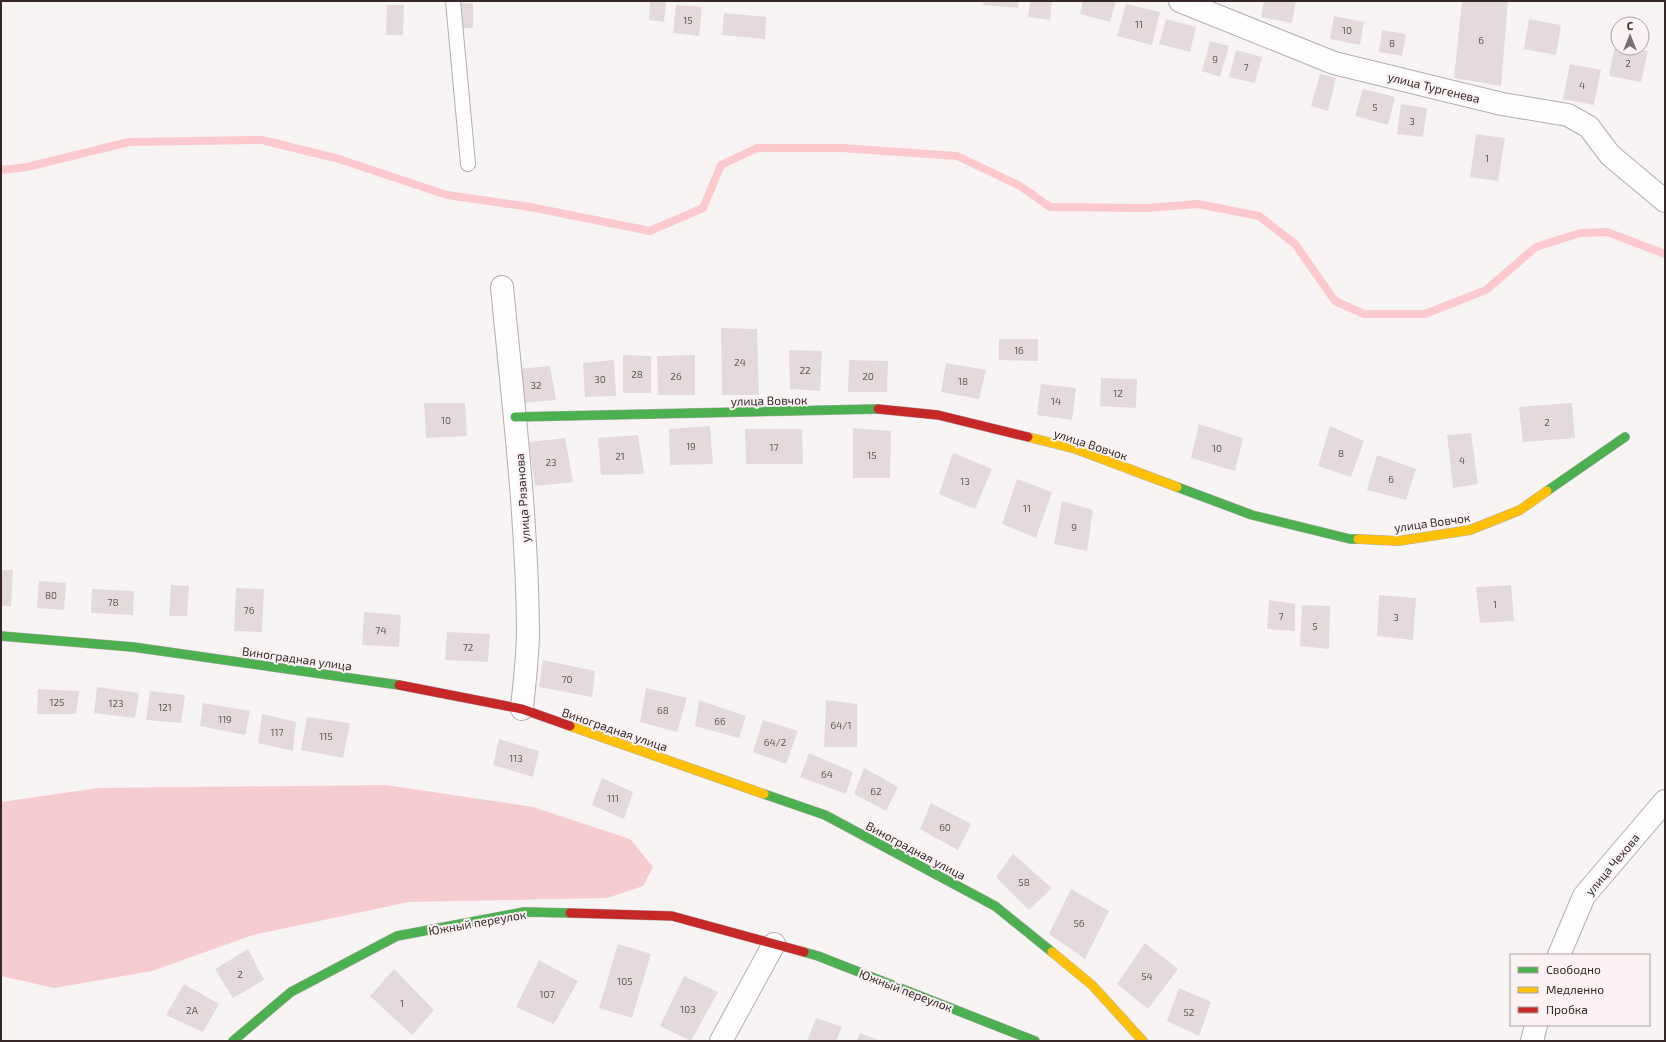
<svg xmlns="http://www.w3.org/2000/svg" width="1666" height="1042" viewBox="0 0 1666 1042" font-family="'Exo 2',sans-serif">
<rect width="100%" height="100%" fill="#f8f4f4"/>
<path fill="#f5ccd0" d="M 386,785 L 533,807 L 630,839 L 653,867 L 643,886 L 607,898 L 409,902 L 253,935 L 152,971 L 54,988 L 1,976 L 1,802 L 98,788 Z"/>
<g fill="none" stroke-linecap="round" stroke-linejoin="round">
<path stroke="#fcc9ce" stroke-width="8" d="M 1,170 L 27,167 L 129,142 L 262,140 L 339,159 L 447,195 L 530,207 L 650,231 L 703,208 L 721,165 L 757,148 L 842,148 L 957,156 L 1020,186 L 1050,207 L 1146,208 L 1198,204 L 1259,216 L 1295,244 L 1335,301 L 1364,314 L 1425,314 L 1486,290 L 1536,247 L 1580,233 L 1607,232 L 1665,254"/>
</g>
<path fill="#e5dadb" d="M 650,1 L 666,1 L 664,22 L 649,20 Z
M 984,1 L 1019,1 L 1018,8 L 983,5 Z
M 1030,1 L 1052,1 L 1050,20 L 1028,17 Z
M 1083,1 L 1116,1 L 1110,22 L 1080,14 Z
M 1264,1 L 1296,1 L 1292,23 L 1261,17 Z
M 1462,1 L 1508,1 L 1501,86 L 1454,78 Z
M 458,3 L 473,3 L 473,28 L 458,28 Z
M 1126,4 L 1160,12 L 1152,45 L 1117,36 Z
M 387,5 L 404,5 L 403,35 L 386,35 Z
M 676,5 L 702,7 L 699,36 L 673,33 Z
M 724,13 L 766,17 L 765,39 L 722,35 Z
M 1334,16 L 1364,22 L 1360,45 L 1330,39 Z
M 1166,19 L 1196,27 L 1190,52 L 1159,44 Z
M 1529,19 L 1561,25 L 1556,55 L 1524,49 Z
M 1382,30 L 1406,34 L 1402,56 L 1379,52 Z
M 1210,41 L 1229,46 L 1220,77 L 1202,71 Z
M 1615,44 L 1618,45 L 1618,48 L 1633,48 L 1648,51 L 1641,82 L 1609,76 Z
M 1236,50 L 1262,57 L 1255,83 L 1229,77 Z
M 1570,64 L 1601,70 L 1594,105 L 1563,99 Z
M 1320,74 L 1336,78 L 1328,111 L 1311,106 Z
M 1363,89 L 1395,97 L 1388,125 L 1355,116 Z
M 1401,104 L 1427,108 L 1423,137 L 1397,134 Z
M 1476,134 L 1505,138 L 1498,181 L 1470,177 Z
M 721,328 L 757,329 L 759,395 L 722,395 Z
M 999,339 L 1038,339 L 1038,361 L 999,360 Z
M 789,350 L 822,351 L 820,391 L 790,389 Z
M 623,355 L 651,356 L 651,393 L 623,393 Z
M 695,355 L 695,395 L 658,395 L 657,356 Z
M 614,360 L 616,396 L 585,397 L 583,363 Z
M 849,360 L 888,361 L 887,392 L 848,392 Z
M 946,363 L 986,370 L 979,399 L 941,392 Z
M 550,366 L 556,400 L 522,403 L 518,369 Z
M 1101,378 L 1137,379 L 1136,408 L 1100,406 Z
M 1041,384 L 1076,388 L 1072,420 L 1037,415 Z
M 424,403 L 465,403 L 467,436 L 426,438 Z
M 1572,403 L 1575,438 L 1523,442 L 1519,407 Z
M 1199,424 L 1243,438 L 1235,471 L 1191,458 Z
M 710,426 L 713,464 L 670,465 L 669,429 Z
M 1330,426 L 1364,441 L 1351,477 L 1318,466 Z
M 853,428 L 891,431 L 890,478 L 853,478 Z
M 745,429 L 802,429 L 803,464 L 746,464 Z
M 1471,433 L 1478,484 L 1453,488 L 1447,435 Z
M 638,435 L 644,474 L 601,475 L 598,438 Z
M 565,438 L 573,482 L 535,486 L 529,442 Z
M 953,453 L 992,469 L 975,509 L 939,494 Z
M 1377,455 L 1416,469 L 1406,500 L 1367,490 Z
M 1017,479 L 1052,492 L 1036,538 L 1002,524 Z
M 1062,501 L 1093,510 L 1087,551 L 1054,544 Z
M 1,570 L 13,570 L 11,606 L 1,606 Z
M 39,581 L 66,583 L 64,610 L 37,608 Z
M 171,585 L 189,586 L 187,616 L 169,616 Z
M 1511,585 L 1514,621 L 1480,623 L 1476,587 Z
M 236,588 L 264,589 L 262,632 L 234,631 Z
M 92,589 L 134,591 L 133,615 L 91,613 Z
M 1379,595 L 1416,598 L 1413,640 L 1377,636 Z
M 1269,600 L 1295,604 L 1295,631 L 1267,629 Z
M 1302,605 L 1330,606 L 1329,649 L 1300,646 Z
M 364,612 L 401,615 L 399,647 L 362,645 Z
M 447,632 L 490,634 L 488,662 L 445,660 Z
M 543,660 L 595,671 L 592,697 L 539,687 Z
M 97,687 L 139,693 L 135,718 L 94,713 Z
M 646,688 L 687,698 L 677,732 L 640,722 Z
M 38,689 L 79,691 L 76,714 L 37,714 Z
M 150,691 L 185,695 L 181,723 L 146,720 Z
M 699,700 L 746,716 L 739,738 L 695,726 Z
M 826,700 L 857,704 L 857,747 L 824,747 Z
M 203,703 L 250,711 L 245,735 L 200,726 Z
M 262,714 L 296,722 L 293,751 L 258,743 Z
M 307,717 L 350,723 L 343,758 L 301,750 Z
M 763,720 L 798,731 L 786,764 L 753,752 Z
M 499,739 L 539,751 L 533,777 L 493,765 Z
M 809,753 L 853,772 L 846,794 L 800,777 Z
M 864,768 L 898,787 L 886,811 L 854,794 Z
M 602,778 L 633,792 L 624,819 L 592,805 Z
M 931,803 L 971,824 L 958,850 L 920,829 Z
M 1013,854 L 1052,888 L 1029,910 L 996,877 Z
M 1071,889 L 1109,911 L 1085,959 L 1049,934 Z
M 1145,943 L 1178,969 L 1148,1009 L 1117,984 Z
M 618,944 L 651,954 L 632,1018 L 599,1008 Z
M 248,949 L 264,980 L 233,998 L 215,969 Z
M 539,960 L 578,981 L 554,1024 L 516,1007 Z
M 394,969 L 434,1010 L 412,1035 L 370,996 Z
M 684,976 L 718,992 L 691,1041 L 660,1026 Z
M 184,984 L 219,1004 L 203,1032 L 166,1015 Z
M 1179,988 L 1211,1002 L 1199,1036 L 1167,1021 Z
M 816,1018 L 842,1027 L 836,1041 L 807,1041 Z
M 860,1033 L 881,1041 L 857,1041 Z"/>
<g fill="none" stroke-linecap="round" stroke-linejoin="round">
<defs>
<path id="lane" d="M 453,1 L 468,164"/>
<path id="street" d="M 1180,1 L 1334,63 L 1502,104 L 1568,115 L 1589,127 L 1610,155 L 1665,201
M 502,287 C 513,402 527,516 528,631 C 528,657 524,684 522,709
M 1559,955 L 1584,896 L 1665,801
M 721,1041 L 774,944
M 1532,1041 L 1536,1025"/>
<path id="fast" d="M 515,417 L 878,409
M 1177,487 L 1252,515 L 1350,539 L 1358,539
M 1547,491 L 1625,437
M 1,636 L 133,647 L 399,685
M 764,794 L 825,815 L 995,906 L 1052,952
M 804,952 L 818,956 L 1035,1041
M 233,1041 L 291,992 L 397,936 L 524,912 L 570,913"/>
<path id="slow" d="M 1028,437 L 1076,449 L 1177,487
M 1358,539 L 1398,541 L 1470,530 L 1520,510 L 1547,491
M 570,726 L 764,794
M 1052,952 L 1092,985 L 1143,1041"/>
<path id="jam" d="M 878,409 L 938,415 L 1028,437
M 399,685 L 522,709 L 570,726
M 570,913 L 672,916 L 804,952"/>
</defs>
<use href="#lane" stroke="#b5adae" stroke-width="16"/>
<use href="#street" stroke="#b5adae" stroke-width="24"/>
<use href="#fast" stroke="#b5adae" stroke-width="10"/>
<use href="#slow" stroke="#b5adae" stroke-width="10"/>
<use href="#jam" stroke="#b5adae" stroke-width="10"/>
<use href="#lane" stroke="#fefdfd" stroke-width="14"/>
<use href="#street" stroke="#fefdfd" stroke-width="22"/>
<use href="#fast" stroke="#4caf50" stroke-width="9"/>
<use href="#slow" stroke="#ffc107" stroke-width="9"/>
<use href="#jam" stroke="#c62828" stroke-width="9"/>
</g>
<g text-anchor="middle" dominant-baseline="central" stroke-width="4" stroke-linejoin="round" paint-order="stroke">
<g font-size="10" fill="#665859">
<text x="688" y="20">15</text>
<text x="1139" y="24">11</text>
<text x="1347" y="30">10</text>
<text x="1481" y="40">6</text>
<text x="1392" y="43">8</text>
<text x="1215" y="59">9</text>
<text x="1628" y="63">2</text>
<text x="1246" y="67">7</text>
<text x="1582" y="85">4</text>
<text x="1375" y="107">5</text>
<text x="1412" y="121">3</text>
<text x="1487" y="158">1</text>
<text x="1019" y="350">16</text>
<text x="740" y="362">24</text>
<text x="805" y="370">22</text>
<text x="637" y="374">28</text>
<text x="676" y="376">26</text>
<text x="868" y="376">20</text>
<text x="600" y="379">30</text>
<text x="963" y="381">18</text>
<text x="536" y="385">32</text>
<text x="1118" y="393">12</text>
<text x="1056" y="401">14</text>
<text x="446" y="420">10</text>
<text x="1547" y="422">2</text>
<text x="691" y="446">19</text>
<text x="774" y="447">17</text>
<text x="1217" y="448">10</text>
<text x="1341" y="453">8</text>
<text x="872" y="455">15</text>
<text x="620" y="456">21</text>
<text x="1462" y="460">4</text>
<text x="551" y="462">23</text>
<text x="1391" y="479">6</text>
<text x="965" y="481">13</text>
<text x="1027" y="508">11</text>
<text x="1074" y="527">9</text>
<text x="51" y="595">80</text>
<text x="113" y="602">78</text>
<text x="1495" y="604">1</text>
<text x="249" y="610">76</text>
<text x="1281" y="616">7</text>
<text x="1396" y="617">3</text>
<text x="1315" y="626">5</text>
<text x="381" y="630">74</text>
<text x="468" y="647">72</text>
<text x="567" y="679">70</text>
<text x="57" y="702">125</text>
<text x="116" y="703">123</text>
<text x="165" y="707">121</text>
<text x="663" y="710">68</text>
<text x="225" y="719">119</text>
<text x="720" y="721">66</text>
<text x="841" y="725">64/1</text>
<text x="277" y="732">117</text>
<text x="326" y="736">115</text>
<text x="775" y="742">64/2</text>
<text x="516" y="758">113</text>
<text x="827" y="774">64</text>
<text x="876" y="791">62</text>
<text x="613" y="798">111</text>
<text x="945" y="827">60</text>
<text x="1024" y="882">58</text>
<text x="1079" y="923">56</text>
<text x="240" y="974">2</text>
<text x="1147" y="976">54</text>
<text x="625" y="981">105</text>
<text x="547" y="994">107</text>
<text x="402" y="1003">1</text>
<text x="688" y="1009">103</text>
<text x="192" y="1010">2А</text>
<text x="1189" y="1012">52</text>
</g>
<g font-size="12" fill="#362829" stroke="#faf2f3">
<text transform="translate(1434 87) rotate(14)">улица Тургенева</text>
<text transform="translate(769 400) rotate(-1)">улица Вовчок</text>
<text transform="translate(1091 444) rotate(18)">улица Вовчок</text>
<text transform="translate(522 498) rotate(-94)">улица Рязанова</text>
<text transform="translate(1432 522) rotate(-8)">улица Вовчок</text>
<text transform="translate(297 658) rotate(8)">Виноградная улица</text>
<text transform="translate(615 729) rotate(19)">Виноградная улица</text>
<text transform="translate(916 850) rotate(28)">Виноградная улица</text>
<text transform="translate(1612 864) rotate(-50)">улица Чехова</text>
<text transform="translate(477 922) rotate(-10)">Южный переулок</text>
<text transform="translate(906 990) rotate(21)">Южный переулок</text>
</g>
</g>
<rect width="1666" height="1042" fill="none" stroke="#362829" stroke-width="4"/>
<rect x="1510" y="954" width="140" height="72" fill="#faf2f3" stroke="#aca1a2"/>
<rect x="1518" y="967" width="20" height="6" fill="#4caf50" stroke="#aca1a2"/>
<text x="1546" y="974" font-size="12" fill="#362829">Свободно</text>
<rect x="1518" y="987" width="20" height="6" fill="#ffc107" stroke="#aca1a2"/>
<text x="1546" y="994" font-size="12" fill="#362829">Медленно</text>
<rect x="1518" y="1007" width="20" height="6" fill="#c62828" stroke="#aca1a2"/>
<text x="1546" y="1014" font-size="12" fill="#362829">Пробка</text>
<g transform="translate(1630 36)"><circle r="19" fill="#faf2f3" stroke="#aca1a2"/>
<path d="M0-3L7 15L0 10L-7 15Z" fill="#7a6f70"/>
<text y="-6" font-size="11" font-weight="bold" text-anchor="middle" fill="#362829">С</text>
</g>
</svg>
